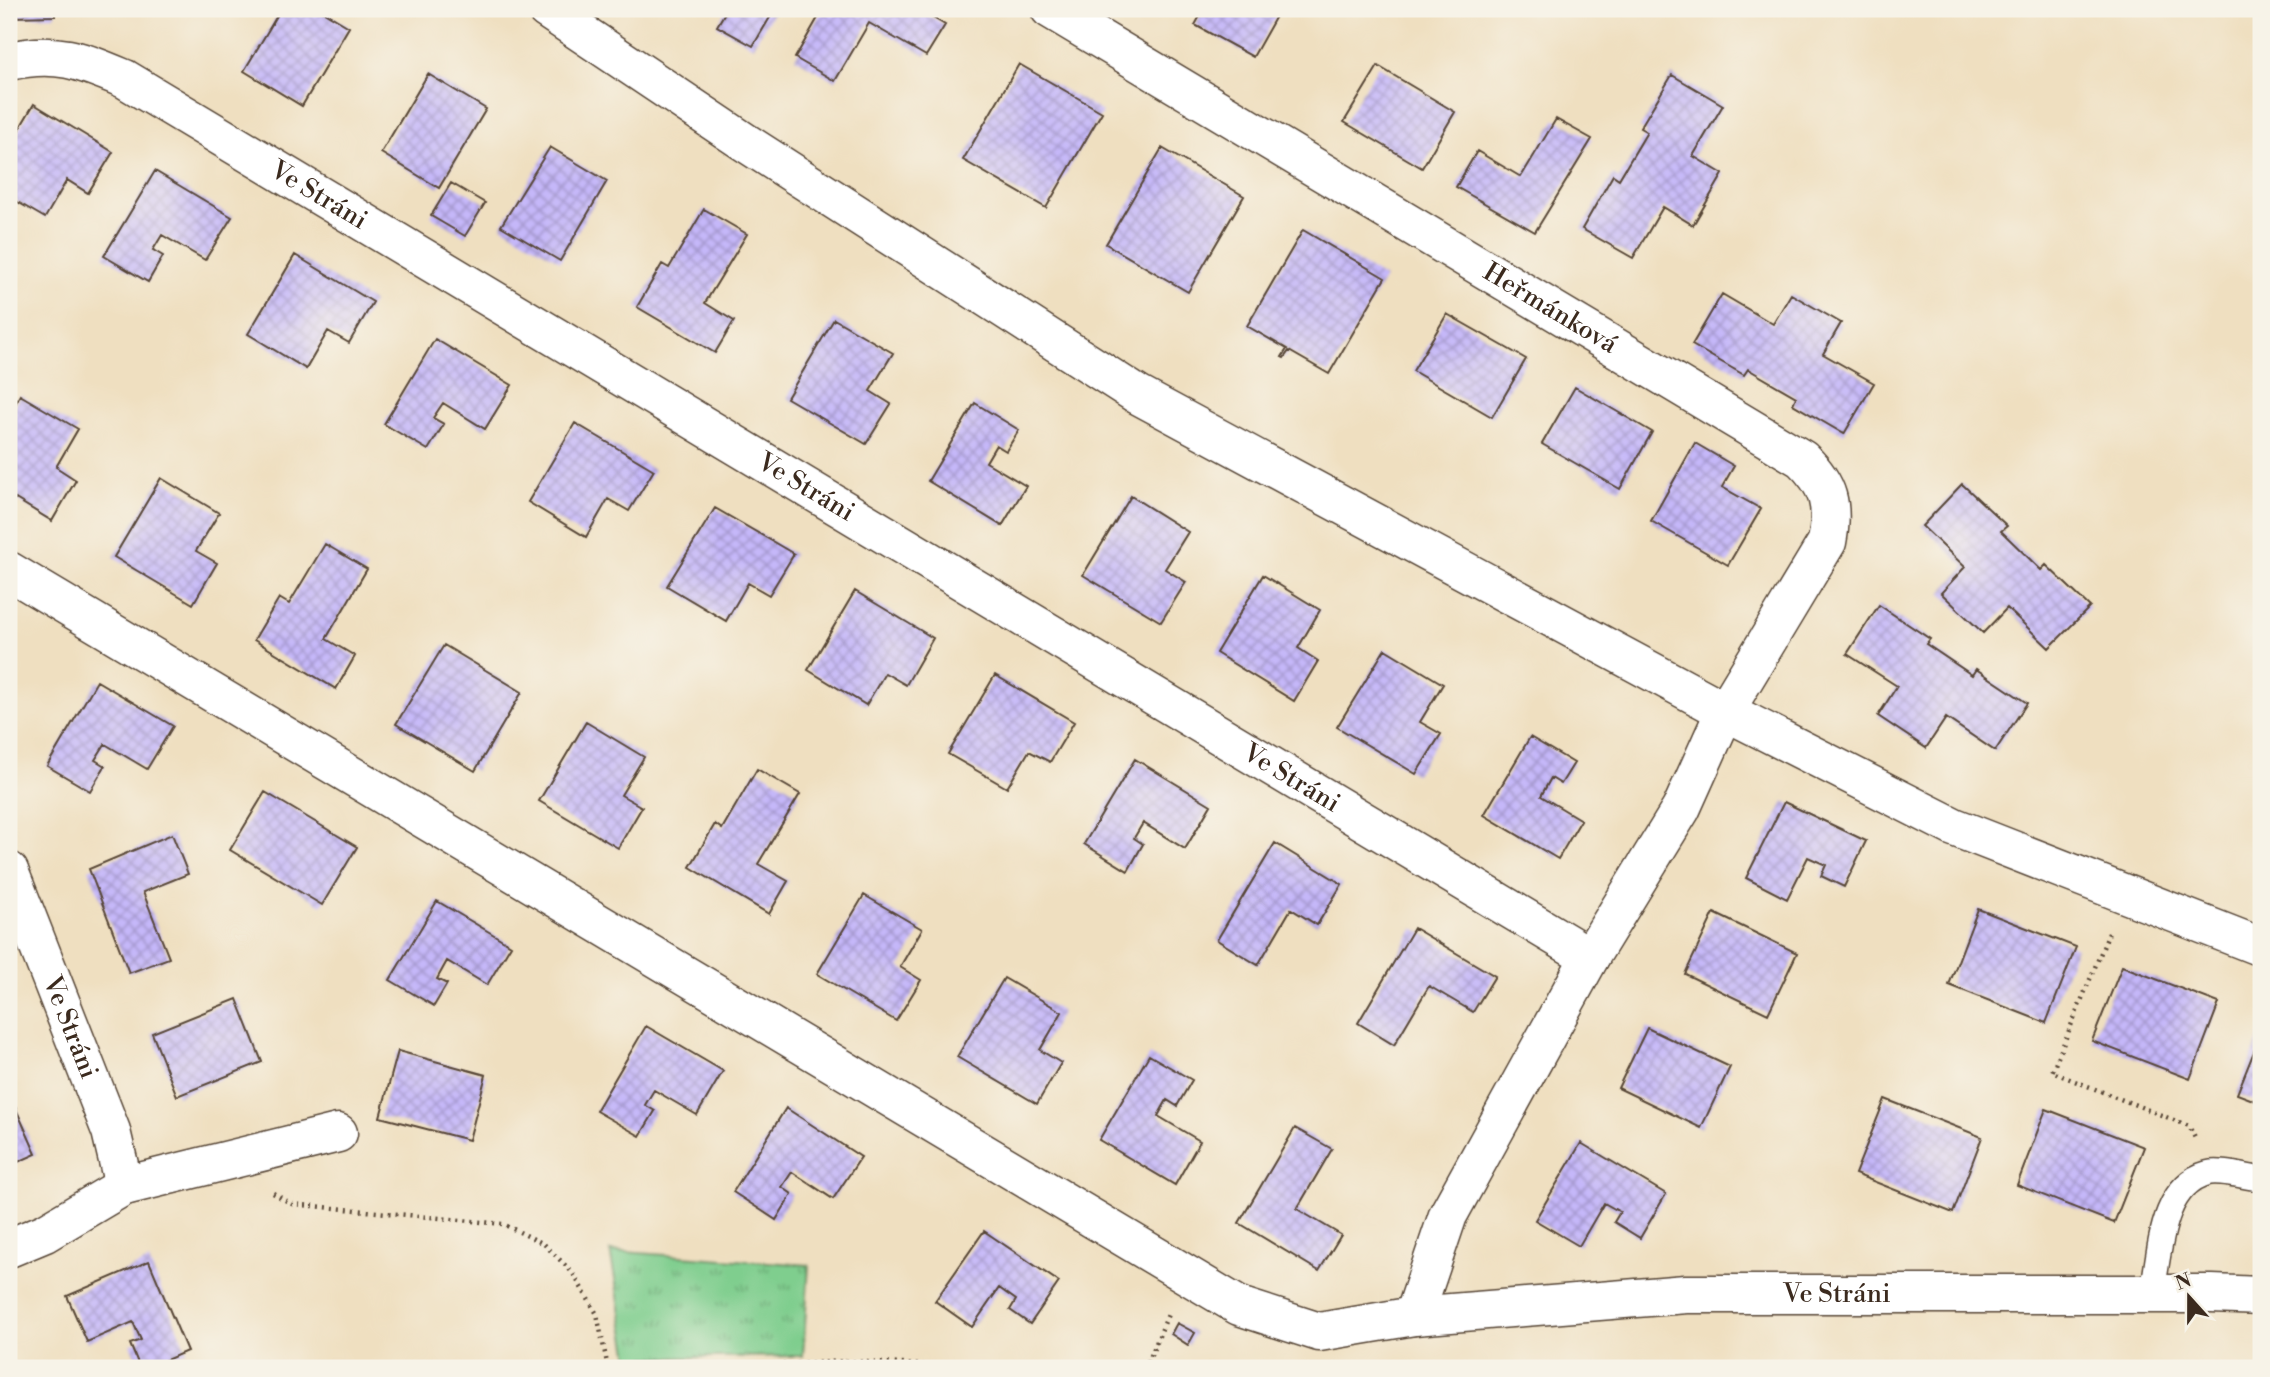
<svg xmlns="http://www.w3.org/2000/svg" width="2270" height="1377" viewBox="0 0 2270 1377" font-family="'Libre Bodoni',serif">
<defs>
<pattern id="park-tufts" width="24" height="20" patternUnits="userSpaceOnUse" patternTransform="scale(1.75)"><rect width="24" height="20" fill="#7fce8e"/><path d="M3 7l-1-3M5 7V3M7 7l1-3M15 17l-1-3M17 17v-4M19 17l1-3" fill="none" stroke="#69a773"/></pattern>
<pattern id="building-cross-hatch" width="8" height="8" patternUnits="userSpaceOnUse" patternTransform="scale(1.75)"><rect width="8" height="8" fill="#c5b7f9"/><path d="M0 0l8 8M0 8l8-8" fill="none" stroke="#a195c9"/></pattern>
</defs>
<rect width="100%" height="100%" fill="#f7f3e8"/>
<filter id="ink" filterUnits="userSpaceOnUse"><feTurbulence type="fractalNoise" baseFrequency=".0143" numOctaves="2"/><feDisplacementMap in="SourceGraphic" scale="14" xChannelSelector="R" yChannelSelector="G"/><feConvolveMatrix kernelMatrix="1 2 1 2 8 2 1 2 1" color-interpolation-filters="sRGB"/></filter>
<filter id="wash" filterUnits="userSpaceOnUse"><feTurbulence type="fractalNoise" baseFrequency=".00686" numOctaves="4" result="noise"/><feDisplacementMap in="SourceGraphic" scale="28" xChannelSelector="R" yChannelSelector="G"/><feGaussianBlur stdDeviation="1.57" result="paint"/><feColorMatrix in="noise" values="0 0 0 0 0 0 0 0 0 0 0 0 0 0 0 0 0 1.4 0 .05"/><feComposite in="paint" operator="in"/></filter>
<g filter="url(#wash)">
<rect width="100%" height="100%" fill="#efdfc0"/>
<path fill="url(#park-tufts)" stroke="#5d7c56" stroke-width="2" d="M 610,1251 L 809,1265 L 803,1356 L 629,1358 Z"/>
<g id="blocks">
<path fill="url(#building-cross-hatch)" d="M 12,9 L 55,9 L 55,16 L 12,17 Z
M 281,9 L 319,9 L 349,27 L 302,106 L 244,71 Z
M 727,9 L 775,9 L 753,46 L 717,26 Z
M 823,9 L 918,9 L 945,25 L 926,56 L 869,23 L 835,81 L 795,58 Z
M 1204,9 L 1280,9 L 1253,57 L 1195,25 Z
M 1019,64 L 1102,112 L 1046,208 L 963,160 Z
M 1378,66 L 1455,112 L 1422,168 L 1344,122 Z
M 428,74 L 486,109 L 439,188 L 381,153 Z
M 1672,75 L 1723,105 L 1693,156 L 1723,174 L 1693,225 L 1663,207 L 1633,258 L 1582,229 L 1613,175 L 1619,179 L 1647,132 L 1640,128 Z
M 34,104 L 113,152 L 88,193 L 67,180 L 45,218 L 9,197 L 9,146 Z
M 1556,119 L 1592,139 L 1535,232 L 1456,187 L 1477,151 L 1521,177 Z
M 550,147 L 607,181 L 560,261 L 501,226 Z
M 1162,148 L 1244,196 L 1188,292 L 1106,244 Z
M 155,171 L 232,217 L 205,260 L 162,235 L 153,250 L 163,256 L 148,282 L 104,256 Z
M 451,183 L 485,203 L 465,236 L 431,216 Z
M 704,209 L 747,234 L 705,303 L 734,321 L 715,353 L 637,307 L 662,264 L 669,268 Z
M 1303,230 L 1385,278 L 1329,374 L 1289,351 L 1284,358 L 1282,357 L 1287,349 L 1247,326 Z
M 295,255 L 373,302 L 349,343 L 328,331 L 306,369 L 248,334 Z
M 1722,294 L 1773,324 L 1791,294 L 1841,323 L 1823,354 L 1874,383 L 1844,434 L 1793,404 L 1796,397 L 1748,369 L 1744,375 L 1692,345 Z
M 1447,314 L 1526,359 L 1492,417 L 1413,371 Z
M 834,319 L 893,353 L 870,391 L 891,404 L 866,444 L 787,398 Z
M 435,339 L 512,385 L 485,429 L 443,403 L 433,418 L 444,424 L 428,450 L 384,424 Z
M 1575,387 L 1652,432 L 1620,489 L 1542,444 Z
M 20,395 L 78,429 L 56,467 L 76,480 L 52,521 L 9,495 L 9,415 Z
M 975,403 L 1019,430 L 1006,451 L 996,445 L 986,462 L 1026,486 L 1002,526 L 928,481 Z
M 575,423 L 654,470 L 629,511 L 608,499 L 586,537 L 528,502 Z
M 1695,443 L 1734,466 L 1722,487 L 1761,509 L 1728,565 L 1651,521 Z
M 161,478 L 219,513 L 196,551 L 217,563 L 193,604 L 114,557 Z
M 1962,484 L 2007,526 L 2001,531 L 2041,570 L 2046,565 L 2090,607 L 2049,648 L 2007,608 L 1983,633 L 1941,593 L 1965,567 L 1922,526 Z
M 1131,496 L 1188,532 L 1165,569 L 1186,582 L 1161,622 L 1083,575 Z
M 715,508 L 794,554 L 769,595 L 748,583 L 726,621 L 667,586 Z
M 325,544 L 367,569 L 326,639 L 355,656 L 336,689 L 254,640 L 279,598 L 289,604 Z
M 1263,575 L 1320,610 L 1298,648 L 1318,661 L 1294,701 L 1216,653 Z
M 855,591 L 933,638 L 906,685 L 885,673 L 866,705 L 808,670 Z
M 1879,605 L 1930,639 L 1926,644 L 1972,675 L 1976,669 L 2027,703 L 1995,751 L 1946,718 L 1926,748 L 1878,716 L 1897,686 L 1847,654 Z
M 444,645 L 522,692 L 475,771 L 396,724 Z
M 1385,649 L 1443,684 L 1420,722 L 1441,734 L 1416,774 L 1337,727 Z
M 995,675 L 1074,722 L 1050,762 L 1029,751 L 1007,788 L 948,754 Z
M 97,681 L 173,726 L 147,769 L 105,744 L 95,760 L 105,766 L 90,791 L 47,766 Z
M 586,722 L 644,757 L 621,795 L 642,807 L 618,848 L 539,801 Z
M 1530,737 L 1574,763 L 1561,784 L 1551,778 L 1541,796 L 1581,820 L 1558,859 L 1484,815 Z
M 1135,759 L 1211,805 L 1185,849 L 1143,823 L 1134,838 L 1143,844 L 1128,871 L 1084,844 Z
M 757,769 L 800,794 L 758,864 L 788,881 L 769,914 L 690,867 L 715,824 L 722,829 Z
M 265,792 L 357,847 L 322,905 L 230,850 Z
M 1784,802 L 1866,841 L 1844,887 L 1821,876 L 1826,865 L 1808,857 L 1787,899 L 1746,878 Z
M 172,834 L 188,874 L 143,892 L 169,958 L 129,973 L 89,869 Z
M 1275,843 L 1342,884 L 1317,925 L 1291,909 L 1258,965 L 1217,940 Z
M 864,895 L 922,929 L 900,967 L 921,980 L 896,1021 L 817,974 Z
M 437,901 L 511,945 L 487,985 L 447,961 L 437,979 L 447,984 L 434,1006 L 390,980 Z
M 1978,909 L 2076,947 L 2046,1023 L 1949,985 Z
M 1714,913 L 1797,953 L 1768,1014 L 1685,974 Z
M 1414,928 L 1495,976 L 1473,1012 L 1429,986 L 1394,1045 L 1358,1023 Z
M 2122,966 L 2219,1003 L 2190,1079 L 2092,1041 Z
M 1004,978 L 1062,1012 L 1040,1050 L 1061,1063 L 1037,1104 L 957,1057 Z
M 237,999 L 262,1062 L 177,1096 L 152,1033 Z
M 646,1026 L 723,1071 L 697,1115 L 654,1090 L 645,1105 L 655,1111 L 640,1136 L 596,1111 Z
M 1647,1028 L 1730,1067 L 1701,1128 L 1618,1088 Z
M 2261,1034 L 2261,1103 L 2237,1094 Z
M 398,1051 L 486,1075 L 469,1140 L 380,1117 Z
M 1149,1055 L 1192,1080 L 1177,1106 L 1167,1100 L 1158,1116 L 1200,1141 L 1175,1185 L 1099,1140 Z
M 9,1093 L 36,1154 L 9,1166 Z
M 1885,1099 L 1982,1137 L 1953,1213 L 1855,1174 Z
M 786,1108 L 861,1157 L 833,1199 L 792,1172 L 782,1187 L 792,1194 L 776,1220 L 733,1192 Z
M 2046,1109 L 2144,1147 L 2114,1223 L 2017,1185 Z
M 1295,1128 L 1332,1149 L 1297,1209 L 1341,1235 L 1319,1271 L 1239,1223 Z
M 1581,1143 L 1666,1194 L 1640,1238 L 1614,1222 L 1620,1212 L 1604,1203 L 1579,1246 L 1535,1220 Z
M 984,1231 L 1059,1282 L 1030,1324 L 1010,1310 L 1016,1300 L 999,1288 L 972,1327 L 935,1301 Z
M 149,1261 L 187,1351 L 148,1368 L 140,1368 L 130,1344 L 141,1340 L 133,1322 L 87,1342 L 67,1296 Z
M 1177,1323 L 1195,1333 L 1188,1345 L 1171,1334 Z"/>
</g>
</g>
<g filter="url(#ink)">
<use href="#blocks" fill-opacity="0" stroke="#564536" stroke-width="2"/>
<g fill="none" stroke-linecap="round" stroke-linejoin="round">
<defs>
<path id="service" d="M 2152,1294 C 2160,1254 2160,1186 2208,1173 C 2220,1170 2247,1177 2261,1179"/>
<g id="minor">
<path id="s1" d="M 1050,9 L 1802,459 C 1829,485 1834,506 1827,542 L 1725,711 L 1681,809 L 1590,957 L 1448,1215 L 1414,1316"/>
<path id="s2" d="M 9,61 C 57,50 82,61 125,79 L 1590,957"/>
<path id="s3" d="M 9,571 L 1239,1306 L 1319,1332 L 1414,1316 L 1686,1294 L 2212,1294 L 2261,1296"/>
<path id="s4" d="M 9,871 L 111,1131 L 124,1186"/>
<path d="M 9,1248 L 45,1233 L 124,1186 L 338,1133"/>
</g>
<path id="tertiary" d="M 546,9 L 743,141 L 1138,395 L 1725,711 L 1954,827 L 2261,947"/>
</defs>
<use href="#service" stroke="#564536" stroke-width="27"/>
<use href="#minor" stroke="#564536" stroke-width="41"/>
<use href="#tertiary" stroke="#564536" stroke-width="41"/>
<path stroke="#564536" stroke-width="4.5" stroke-dasharray="2 5" stroke-linecap="butt" d="M 2109,933 L 2052,1072 L 2189,1126 L 2196,1140
M 273,1193 L 292,1204 L 503,1224 L 544,1244 L 572,1272 L 597,1314 L 608,1368
M 608,1367 L 724,1368 L 847,1361 L 978,1368
M 1144,1368 L 1147,1365 L 1169,1312"/>
<use href="#service" stroke="#fff" stroke-width="24"/>
<use href="#minor" stroke="#fff" stroke-width="38"/>
<use href="#tertiary" stroke="#fff" stroke-width="38"/>
</g>
</g>
<g text-anchor="middle" dominant-baseline="central" stroke-width="5" stroke-linejoin="round" paint-order="stroke">
<g font-size="26" fill="#3b2a1e" stroke="#f7f3e8">
<text stroke="none"><textPath href="#s2" startOffset="346">Ve Stráni</textPath></text>
<text stroke="none"><textPath href="#s1" startOffset="583">Heřmánková</textPath></text>
<text stroke="none"><textPath href="#s2" startOffset="914">Ve Stráni</textPath></text>
<text stroke="none"><textPath href="#s2" startOffset="1480">Ve Stráni</textPath></text>
<text stroke="none"><textPath href="#s4" startOffset="168">Ve Stráni</textPath></text>
<text stroke="none"><textPath href="#s3" startOffset="2037">Ve Stráni</textPath></text>
</g>
</g>
<rect width="2270" height="1377" fill="none" stroke="#f7f3e8" stroke-width="35"/>
<g transform="translate(2189 1297) rotate(339)" stroke="#f7f3e8" stroke-width="5" paint-order="stroke">
<path d="M0-5L12 26L0 18L-12 26Z" fill="#3b2a1e"/>
<text y="-10" font-size="19" font-weight="bold" text-anchor="middle" fill="#3b2a1e">N</text>
</g>
</svg>
